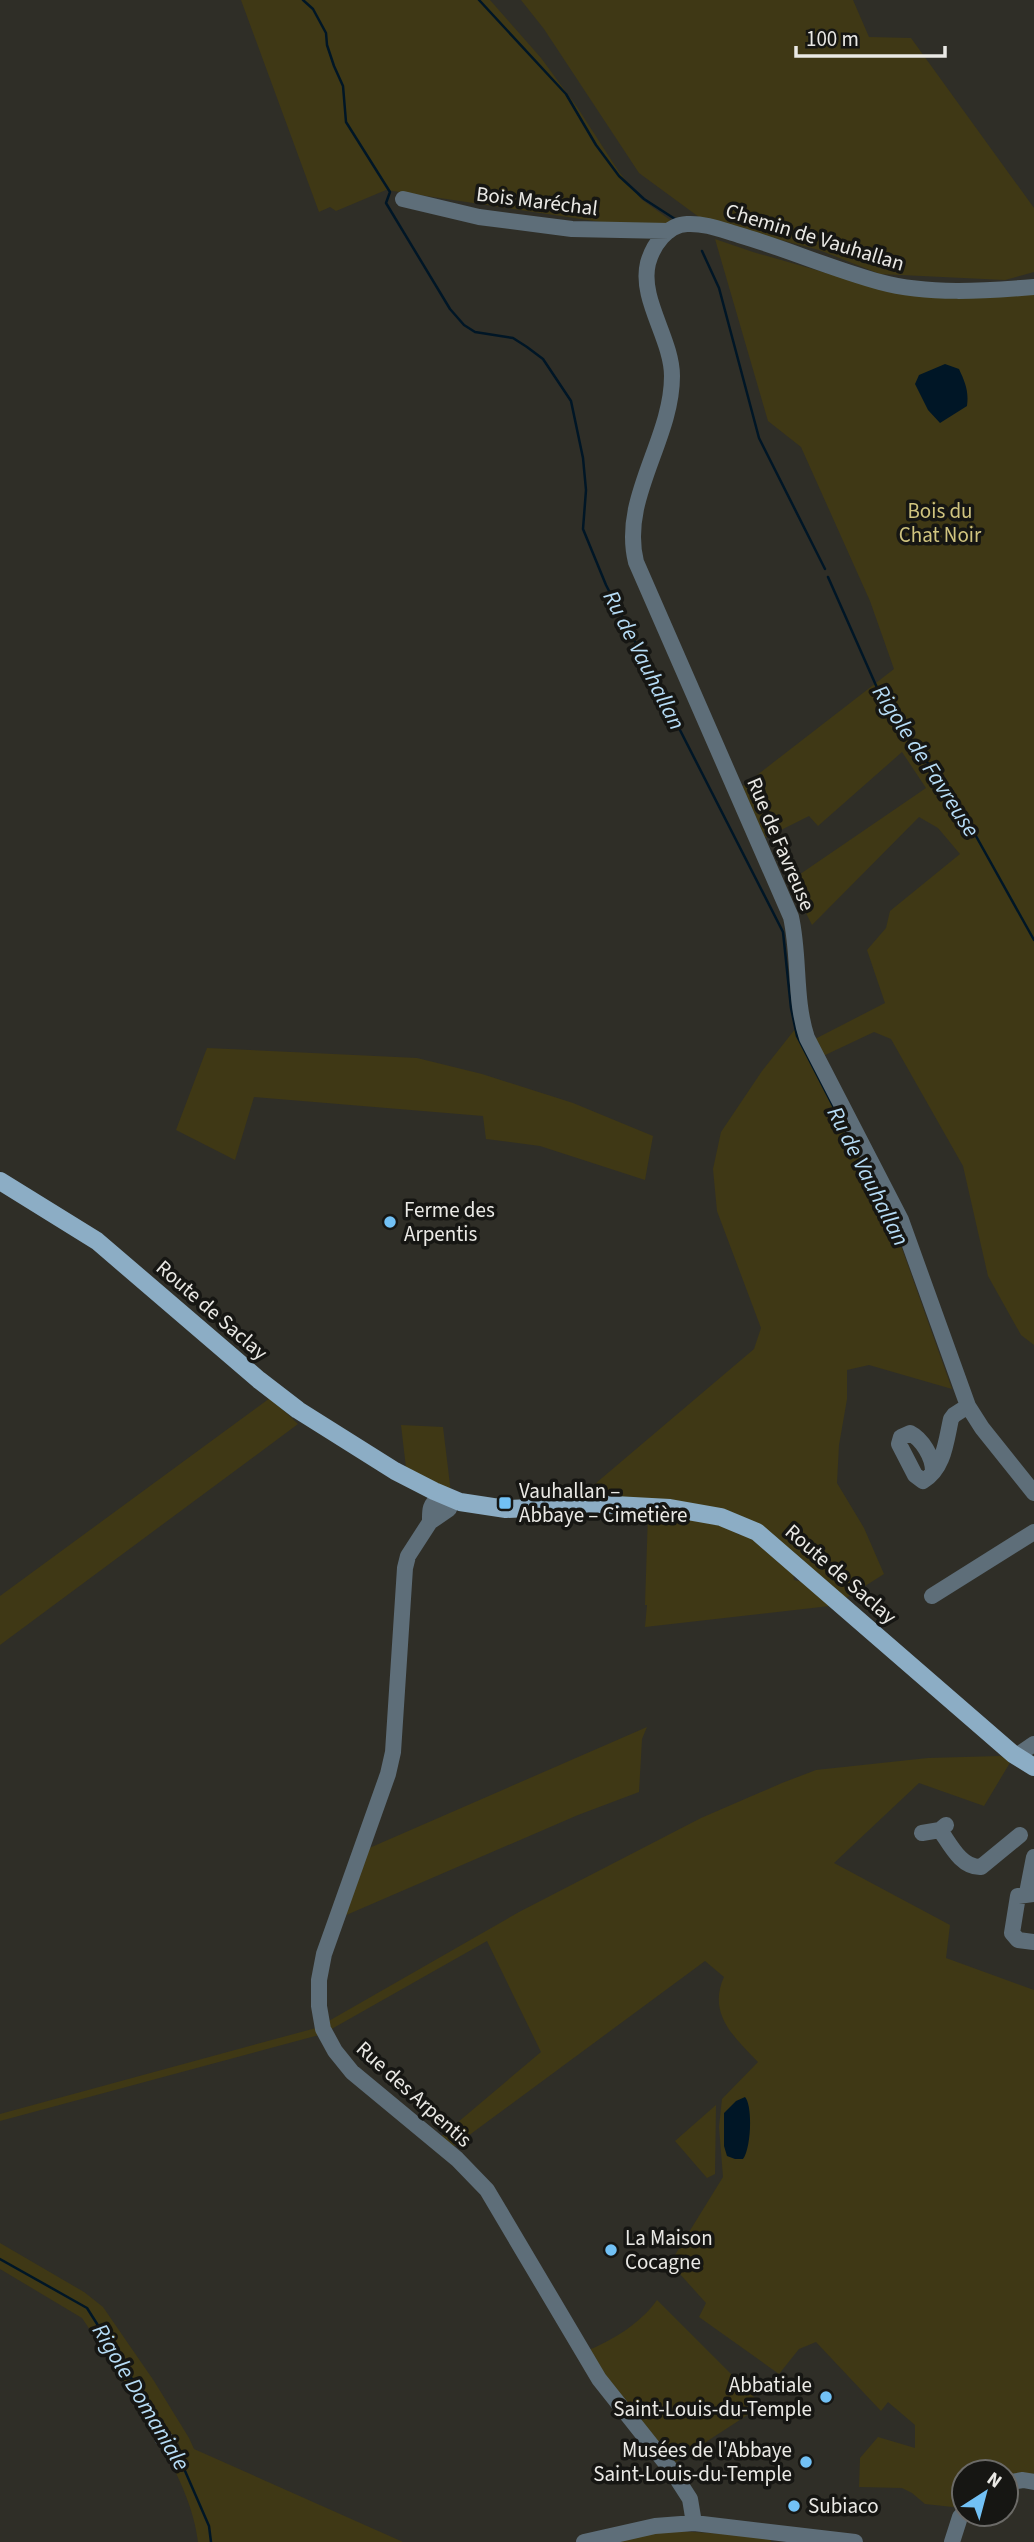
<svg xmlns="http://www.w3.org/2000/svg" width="1034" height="2542" viewBox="0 0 1034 2542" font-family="'Source Sans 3',sans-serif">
<rect width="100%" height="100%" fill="#2f2e27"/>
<path fill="#3f3815" d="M 241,0 L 490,0 L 541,58 L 577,107 L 619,172 L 641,199 L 673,222 L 657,226 L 635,227 L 386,190 L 336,211 L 330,207 L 319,212 Z
M 521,0 L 853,0 L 869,37 L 911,38 L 1034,208 L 1034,272 L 1005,280 L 880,274 L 819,250 L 703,220 L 639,173 L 544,29 Z
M 715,239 L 753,252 L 882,289 L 1002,296 L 1034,294 L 1034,1345 L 1021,1335 L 988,1276 L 963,1166 L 891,1039 L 874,1032 L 821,1057 L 815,1039 L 885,1003 L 867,950 L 886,928 L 890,911 L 960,854 L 938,828 L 919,817 L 812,925 L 790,881 L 926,788 L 902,752 L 818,826 L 809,816 L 765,838 L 756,828 L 739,789 L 894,669 L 870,601 L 801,447 L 768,421 Z
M 796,1028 L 849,1130 L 900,1243 L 952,1389 L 869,1365 L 847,1370 L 847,1399 L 839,1445 L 837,1483 L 864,1528 L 884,1574 L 843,1600 L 756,1533 L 586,1496 L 589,1489 L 754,1349 L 761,1328 L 717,1211 L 713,1169 L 721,1132 L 762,1071 Z
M 207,1048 L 417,1058 L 482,1074 L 573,1103 L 653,1136 L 645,1180 L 540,1146 L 486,1139 L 483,1116 L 254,1097 L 235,1160 L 176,1130 Z
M 270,1398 L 298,1424 L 0,1645 L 0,1596 Z
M 401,1425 L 443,1427 L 451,1493 L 406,1468 Z
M 648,1514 C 677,1518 715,1517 739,1535 L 743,1533 L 747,1535 L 793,1573 L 794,1580 L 803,1582 L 830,1606 L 645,1627 L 647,1605 L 645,1605 Z
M 647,1727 L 642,1739 L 639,1792 L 578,1815 L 344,1916 L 367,1849 Z
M 1000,1756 L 1011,1761 L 984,1806 L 919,1783 L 834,1863 L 950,1925 L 946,1958 L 1034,1990 L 1034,2476 L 1006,2479 L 1006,2472 L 964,2472 L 964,2507 L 962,2508 L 925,2504 L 912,2493 L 902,2488 L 859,2487 L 860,2458 L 878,2437 L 915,2448 L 915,2425 L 888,2402 L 881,2411 L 816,2342 L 799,2349 L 779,2374 L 699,2317 L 706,2303 L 670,2263 L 723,2177 L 719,2127 L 722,2099 L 758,2062 C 735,2038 707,2014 724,1977 L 705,1961 L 449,2150 L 438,2139 L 541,2052 L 487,1941 L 328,2031 L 327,2022 L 519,1912 L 701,1818 L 782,1783 L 816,1770 L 928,1758 Z
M 316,2028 L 319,2035 L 0,2121 L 0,2114 Z
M 716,2105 L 715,2174 L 707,2178 L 675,2141 Z
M 0,2243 L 84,2292 L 103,2307 L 154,2381 L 189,2438 L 194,2449 L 403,2542 L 198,2542 C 194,2507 177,2474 161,2443 L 180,2448 L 177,2438 L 155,2432 L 125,2382 L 82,2318 L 0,2269 Z
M 657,2300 L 758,2401 L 749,2414 L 672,2464 L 586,2351 C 612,2341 641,2323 657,2300 Z
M 678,2531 L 770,2537 L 771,2542 L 611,2542 L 619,2537 Z"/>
<path fill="#001626" d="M 945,364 L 959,369 C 965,382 969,391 967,406 L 940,423 L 928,410 L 915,384 L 919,375 Z
M 745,2097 C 753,2106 751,2149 743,2159 L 735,2159 L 727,2156 L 724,2146 L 724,2113 L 736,2101 Z"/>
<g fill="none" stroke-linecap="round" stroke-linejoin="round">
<path stroke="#001626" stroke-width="2.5" d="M 303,0 L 313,9 L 326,33 L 327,45 L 334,66 L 343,86 L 346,122 L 390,192 L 386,203 L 450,309 L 464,325 L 475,332 L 513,338 L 527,347 L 543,359 L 571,401 L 583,458 L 586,490 L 583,529 L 606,585 L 783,932 L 791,1008 L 797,1036 L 849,1137
M 479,0 L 566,94 L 596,145 L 619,176 L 644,199 L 675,219
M 702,251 L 719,288 L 759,438 L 825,569
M 828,577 L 882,699 L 962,811 L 1034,940
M 0,2259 L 87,2308 L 166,2433
M 172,2441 L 209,2526 L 211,2542"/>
<path stroke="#5e6e79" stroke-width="16" d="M 403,199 L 479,217 L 572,229 L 669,231
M 1034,287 C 985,291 928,295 880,282 C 832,269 787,249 739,235 C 722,230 705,223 687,224 C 667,225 653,245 648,263 C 639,299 672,339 672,376 C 672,440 620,498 636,562 L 791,917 C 800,957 794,999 807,1038 L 901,1220 L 968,1406 L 982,1428 L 1034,1493
M 933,1471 C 933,1457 922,1439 910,1433 L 901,1437 L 899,1444 L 915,1475 L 923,1481 C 944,1469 946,1441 951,1419 L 954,1415 L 968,1406
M 449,1509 L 430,1522 L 408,1556 L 405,1568 L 393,1752 L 388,1774 L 324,1954 L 319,1980 L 319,2006 L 323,2029 L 335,2051 L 352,2072 L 457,2159 L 487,2190 L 599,2379 L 672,2471 L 690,2499 L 694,2523
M 430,1522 C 430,1512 429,1504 439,1498 L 453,1503
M 932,1596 L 1034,1532
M 1016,1756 L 1034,1744
M 940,1830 C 950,1844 961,1868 981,1867 L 1020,1835
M 922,1833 L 940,1830 L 946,1825
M 1027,1893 L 1034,1857
M 1034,1894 L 1018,1896 L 1012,1933 L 1018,1940 L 1034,1942
M 162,2438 L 166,2440
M 1006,2483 L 1023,2480 L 1034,2482
M 584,2542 L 655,2526 L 694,2523 L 855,2542
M 952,2542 L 960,2517 L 964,2513"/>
<path stroke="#8cadc5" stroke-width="18" d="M 0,1181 L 97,1241 L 259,1380 L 298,1410 L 395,1471 L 434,1491 L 460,1502 L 506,1509 L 531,1508 L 559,1502 L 670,1508 L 721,1517 L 757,1532 L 1013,1754 L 1034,1767"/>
</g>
<g fill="#72c1f5" stroke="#161613" stroke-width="2.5">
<circle cx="390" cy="1222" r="7"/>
<rect x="498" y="1496" width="14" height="14" rx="3.5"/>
<circle cx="611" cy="2250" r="7"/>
<circle cx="826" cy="2397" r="7"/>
<circle cx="806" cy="2462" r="7"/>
<circle cx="794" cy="2506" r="7"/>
</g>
<g text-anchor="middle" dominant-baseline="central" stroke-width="7" stroke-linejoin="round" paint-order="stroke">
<g font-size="21" fill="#eae9e5" stroke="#161613">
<text transform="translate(537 201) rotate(7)">Bois Maréchal</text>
<text transform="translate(815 237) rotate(17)">Chemin de Vauhallan</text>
<text transform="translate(781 844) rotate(67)">Rue de Favreuse</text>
<text transform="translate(212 1310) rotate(41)">Route de Saclay</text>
<text transform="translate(841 1574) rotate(41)">Route de Saclay</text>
<text transform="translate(414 2094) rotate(42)">Rue des Arpentis</text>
</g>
<g font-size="21" fill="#d0c47f" stroke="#161613">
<text x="940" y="511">Bois du<tspan x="940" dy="24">Chat Noir</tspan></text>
</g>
<g font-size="21" fill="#eae9e5" stroke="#161613" text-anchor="start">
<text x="404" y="1210">Ferme des<tspan x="404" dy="24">Arpentis</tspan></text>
<text x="519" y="1491">Vauhallan –<tspan x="519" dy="24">Abbaye – Cimetière</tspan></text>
<text x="625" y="2238">La Maison<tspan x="625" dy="24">Cocagne</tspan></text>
<text x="812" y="2385" text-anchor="end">Abbatiale<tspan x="812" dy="24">Saint-Louis-du-Temple</tspan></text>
<text x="792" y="2450" text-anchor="end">Musées de l'Abbaye<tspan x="792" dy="24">Saint-Louis-du-Temple</tspan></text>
<text x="808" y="2506">Subiaco</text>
</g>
<g font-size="23" font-style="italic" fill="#b6dcf6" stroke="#161613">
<text transform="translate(644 660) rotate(63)">Ru de Vauhallan</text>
<text transform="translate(926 761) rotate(57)">Rigole de Favreuse</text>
<text transform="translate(868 1176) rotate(63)">Ru de Vauhallan</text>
<text transform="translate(141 2397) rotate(59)">Rigole Domaniale</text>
</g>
</g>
<g transform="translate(985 2493) rotate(36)"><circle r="33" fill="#161613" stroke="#6b6a67" stroke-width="2"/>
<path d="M0-5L12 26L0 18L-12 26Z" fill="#72c1f5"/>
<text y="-10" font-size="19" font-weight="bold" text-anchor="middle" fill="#eae9e5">N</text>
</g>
<path d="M796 46v10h149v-10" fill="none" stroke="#eae9e5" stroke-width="3.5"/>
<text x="806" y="46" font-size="21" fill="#eae9e5" stroke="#161613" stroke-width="5" paint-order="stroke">100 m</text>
</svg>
